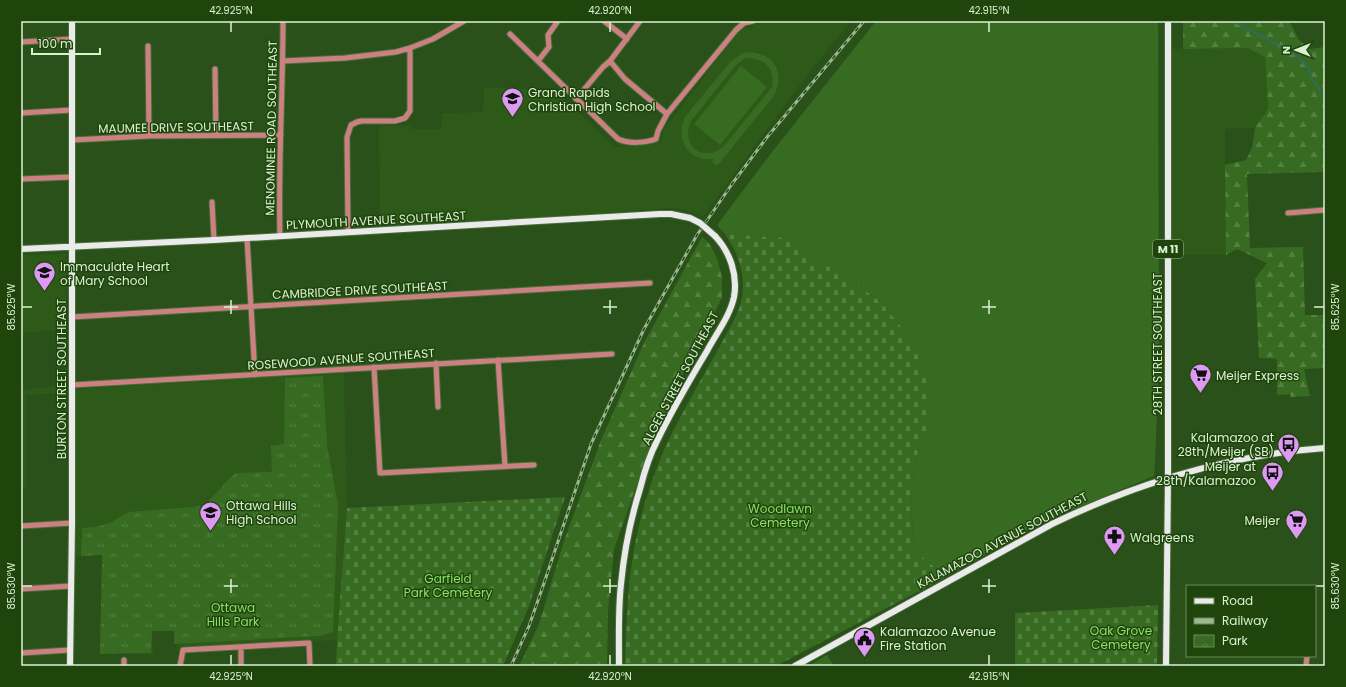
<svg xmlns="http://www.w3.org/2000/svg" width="1346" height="687" viewBox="0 0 1346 687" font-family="Poppins,sans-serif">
<defs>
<pattern id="forest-firs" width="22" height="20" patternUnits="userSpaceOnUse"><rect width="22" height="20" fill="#386b22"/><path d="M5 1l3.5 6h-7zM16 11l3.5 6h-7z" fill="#548141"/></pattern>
<pattern id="cemetery-stones" width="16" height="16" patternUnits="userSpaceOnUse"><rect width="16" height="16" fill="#386b22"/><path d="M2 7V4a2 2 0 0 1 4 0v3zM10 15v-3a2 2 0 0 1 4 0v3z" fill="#548141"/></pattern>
<pattern id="park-tufts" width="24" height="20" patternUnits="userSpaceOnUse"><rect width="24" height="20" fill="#386b22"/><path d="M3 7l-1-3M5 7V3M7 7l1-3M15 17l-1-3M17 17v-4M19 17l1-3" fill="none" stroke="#548141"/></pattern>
</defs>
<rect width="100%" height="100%" fill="#295119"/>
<path fill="#2d5919" d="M 759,21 L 851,21 L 805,78 L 703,217 L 685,210 L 673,208 L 488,221 L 380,226 L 379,126 L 411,125 L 411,129 L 441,129 L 442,113 L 483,112 L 484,87 L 555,90 L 615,147 L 656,143 L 660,141 L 666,126 L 742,28 L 753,27 Z
M 1248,48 L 1265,57 L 1268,109 L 1255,128 L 1225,129 L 1226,255 L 1172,255 L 1171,49 Z
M 66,254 L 66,330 L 21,333 L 21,255 Z
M 344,373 L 347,508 L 337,640 L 177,649 L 177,631 L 152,631 L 153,654 L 101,652 L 103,555 L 76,555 L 76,389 Z
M 65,386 L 65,393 L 26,395 L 26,487 L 21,488 L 21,389 Z"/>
<path fill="#386b22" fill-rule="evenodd" d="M 876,21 L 1158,21 L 1159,370 C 1156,406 1157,441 1154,476 L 1045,521 L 946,577 L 914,550 L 911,506 L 914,470 L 919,448 L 926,431 L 913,342 L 881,302 L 835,269 L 812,261 L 799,249 L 788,238 L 725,234 L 717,225 L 772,152 Z
M 750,52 C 775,54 785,73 774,96 L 717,166 L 712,162 L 714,159 C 688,162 675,140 685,117 L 731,61 L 743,53 ZM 750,58 C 767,60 775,70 772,87 L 723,147 C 703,164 680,144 691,121 L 736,65 L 744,59 Z
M 741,66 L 767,87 L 720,145 L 694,124 Z"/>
<path fill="url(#forest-firs)" d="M 1183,21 L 1289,21 L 1299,40 L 1310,49 L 1325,47 L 1325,172 L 1247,174 L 1250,248 L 1303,247 L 1305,315 L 1325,315 L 1325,368 L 1304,369 L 1310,396 L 1291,397 L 1290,394 L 1277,395 L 1277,359 L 1259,358 L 1255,279 L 1267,263 L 1237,249 L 1226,255 L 1225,165 L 1246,160 L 1252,148 L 1255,128 L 1268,109 L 1265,57 L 1248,48 L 1183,49 Z
M 702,237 L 709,243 L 717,258 L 722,277 L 722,298 L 689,360 L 648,453 L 614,549 L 608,611 L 607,666 L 519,666 L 539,624 L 564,541 L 601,440 L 644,343 Z"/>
<path fill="url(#cemetery-stones)" d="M 725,234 L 788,238 L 799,249 L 812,260 L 835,269 L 881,302 L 913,342 L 927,380 L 930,409 L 926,431 L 919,448 L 914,470 L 911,506 L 914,550 L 946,577 L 776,666 L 625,666 C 626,634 627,601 631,569 C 637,522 652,473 673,431 C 688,402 704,374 720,346 C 726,334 738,315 741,302 C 747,277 739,254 725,234 Z
M 565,497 L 529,606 L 503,666 L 336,666 L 337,640 L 347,508 Z
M 1158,605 L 1157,666 L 1015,666 L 1015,613 Z"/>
<path fill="url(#park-tufts)" d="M 323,376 L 327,446 L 338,505 L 333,632 L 319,636 L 174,644 L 174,631 L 152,631 L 151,653 L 100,654 L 102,555 L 81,556 L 82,528 L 96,527 L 110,523 L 129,512 L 204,506 L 235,473 L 272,472 L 271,446 L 284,444 L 285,378 Z
M 827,655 L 834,666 L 808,666 Z"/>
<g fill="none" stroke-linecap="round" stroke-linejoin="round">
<path stroke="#316a6c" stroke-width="1.5" d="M 1232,21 L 1291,51 L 1303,62 L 1311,73 L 1312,79 L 1325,97"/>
<defs>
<path id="minor" d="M 604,21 L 627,39
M 510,34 L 618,139 C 628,144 645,143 656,139 L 658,131 L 667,114 L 736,30 L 744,23 L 753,21
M 21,42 L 72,39
M 148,46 L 149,136
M 283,61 L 345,58 L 396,52 L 410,48 L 433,39 L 464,21
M 538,61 L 549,47 L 548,35 L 558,21
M 610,61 L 625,79 L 667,114
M 215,69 L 216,135
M 576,99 L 603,67 L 610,61 L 640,21
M 21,113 L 72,110
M 72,140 L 149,136 L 281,135
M 21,179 L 72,177
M 212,202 L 214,240
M 1288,213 L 1325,210
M 348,232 L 347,137 L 351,125 L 357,122 L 362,121 L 395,121 L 405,118 L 410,111 L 410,48
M 280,236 C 278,164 283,93 283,21
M 247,238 L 255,375
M 72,317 L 650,283
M 498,360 L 505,466
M 436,363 L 438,407
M 374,367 L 380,473 L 534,465
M 72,385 L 612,354
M 21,526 L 72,523
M 21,589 L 71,586
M 21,653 L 70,650
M 124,666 L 124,660
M 180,666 L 183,650 L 309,643 L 310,666
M 241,666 L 241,647
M 1306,666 L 1307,656"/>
<path id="major" d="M 21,249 L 214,240 L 660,214 L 671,214 L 690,218
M 70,666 L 72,523 L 72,21
M 619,666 C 619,639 618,611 621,584 C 624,552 630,521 640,489 C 644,473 649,456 657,441 C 672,410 689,381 707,351 C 716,334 730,316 734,297 C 738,275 730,252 715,236
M 795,666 L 1052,524 C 1139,482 1228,455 1325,448
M 1166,666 L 1168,477 L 1168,21"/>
</defs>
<use href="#minor" stroke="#496e3a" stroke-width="7"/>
<use href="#major" stroke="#496e3a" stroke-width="8"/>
<use href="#minor" stroke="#cc8082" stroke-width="5"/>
<use href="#major" stroke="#eaeaea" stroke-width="6"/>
<defs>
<path id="rail" d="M 511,666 L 529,626 L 542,589 L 591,444 L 644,329 L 697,235 L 732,184 L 768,136 L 864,21"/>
</defs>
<use href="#rail" stroke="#9bb890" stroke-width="3"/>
<use href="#rail" stroke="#1f450c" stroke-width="1.5" stroke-dasharray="4.5" stroke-linecap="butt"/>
<defs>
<path id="major-bridge" d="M 690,218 L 700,223 L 715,236"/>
</defs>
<use href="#major-bridge" stroke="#496e3a" stroke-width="8" stroke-linecap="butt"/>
<use href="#major-bridge" stroke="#eaeaea" stroke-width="6"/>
</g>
<path fill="none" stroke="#daf1d2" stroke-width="1.5" d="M 231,22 L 231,32M 610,22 L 610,32M 989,22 L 989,32M 231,300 L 231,314M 610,300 L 610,314M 989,300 L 989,314M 22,307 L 32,307M 224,307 L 238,307M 603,307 L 617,307M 982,307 L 996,307M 1314,307 L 1324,307M 231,579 L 231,593M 610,579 L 610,593M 989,579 L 989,593M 22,586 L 32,586M 224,586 L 238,586M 603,586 L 617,586M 982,586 L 996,586M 1314,586 L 1324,586M 231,655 L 231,665M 610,655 L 610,665M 989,655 L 989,665"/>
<defs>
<symbol id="school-pin" viewBox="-11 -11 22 30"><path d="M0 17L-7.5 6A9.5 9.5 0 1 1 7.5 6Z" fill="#dd99f3" stroke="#1f450c"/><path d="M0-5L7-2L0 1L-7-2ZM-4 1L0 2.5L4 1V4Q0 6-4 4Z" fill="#111"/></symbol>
<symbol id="supermarket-pin" viewBox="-11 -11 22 30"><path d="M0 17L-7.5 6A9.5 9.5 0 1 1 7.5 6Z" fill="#dd99f3" stroke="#1f450c"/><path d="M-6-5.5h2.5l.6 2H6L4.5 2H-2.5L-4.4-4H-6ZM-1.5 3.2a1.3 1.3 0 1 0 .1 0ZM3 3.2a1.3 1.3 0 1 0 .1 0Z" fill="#111"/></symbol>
<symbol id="bus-pin" viewBox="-11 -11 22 30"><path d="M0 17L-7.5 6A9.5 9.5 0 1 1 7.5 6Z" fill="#dd99f3" stroke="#1f450c"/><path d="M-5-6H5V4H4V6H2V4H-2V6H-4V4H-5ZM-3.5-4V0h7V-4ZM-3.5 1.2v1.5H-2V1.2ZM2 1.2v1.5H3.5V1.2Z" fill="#111"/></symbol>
<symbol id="pharmacy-pin" viewBox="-11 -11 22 30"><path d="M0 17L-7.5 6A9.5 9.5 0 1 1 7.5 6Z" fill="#dd99f3" stroke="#1f450c"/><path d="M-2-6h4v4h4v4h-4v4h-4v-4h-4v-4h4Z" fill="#111"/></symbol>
<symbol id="civic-pin" viewBox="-11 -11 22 30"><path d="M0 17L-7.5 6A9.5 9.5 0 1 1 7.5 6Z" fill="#dd99f3" stroke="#1f450c"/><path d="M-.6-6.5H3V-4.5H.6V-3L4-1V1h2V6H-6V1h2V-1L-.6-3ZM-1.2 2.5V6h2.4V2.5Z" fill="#111"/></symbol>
</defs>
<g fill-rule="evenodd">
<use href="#school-pin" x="500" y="86" width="25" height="34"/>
<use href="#school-pin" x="32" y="260" width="25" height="34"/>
<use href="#supermarket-pin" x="1188" y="362" width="25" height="34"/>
<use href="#bus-pin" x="1276" y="432" width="25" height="34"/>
<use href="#bus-pin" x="1260" y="460" width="25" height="34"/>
<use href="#school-pin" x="198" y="500" width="25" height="34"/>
<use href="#supermarket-pin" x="1284" y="508" width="25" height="34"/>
<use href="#pharmacy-pin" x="1102" y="524" width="25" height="34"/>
<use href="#civic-pin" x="852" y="626" width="25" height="34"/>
</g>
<g text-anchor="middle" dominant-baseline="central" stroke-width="3" stroke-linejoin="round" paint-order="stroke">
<rect fill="#1f450c" stroke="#a2bd97" stroke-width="1" x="1153" y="240" width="30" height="18" rx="3"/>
<g font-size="11" font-weight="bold" fill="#daf1d2">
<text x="1168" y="249">M 11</text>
</g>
<g font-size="12" fill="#daf1d2" stroke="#1f450c" text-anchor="start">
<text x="528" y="92">Grand Rapids<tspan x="528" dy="14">Christian High School</tspan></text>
<text x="60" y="266">Immaculate Heart<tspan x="60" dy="14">of Mary School</tspan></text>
<text x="1216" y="375">Meijer Express</text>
<text x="1274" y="437" text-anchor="end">Kalamazoo at<tspan x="1274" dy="14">28th/Meijer (SB)</tspan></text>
<text x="1256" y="466" text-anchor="end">Meijer at<tspan x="1256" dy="14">28th/Kalamazoo</tspan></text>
<text x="226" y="505">Ottawa Hills<tspan x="226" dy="14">High School</tspan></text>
<text x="1280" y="520" text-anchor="end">Meijer</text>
<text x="1130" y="537">Walgreens</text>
<text x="880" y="631">Kalamazoo Avenue<tspan x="880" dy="14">Fire Station</tspan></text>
</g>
<g font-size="12" fill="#daf1d2" stroke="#1f450c">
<text transform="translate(176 127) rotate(-1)">MAUMEE DRIVE SOUTHEAST</text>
<text transform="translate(271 128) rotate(-89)">MENOMINEE ROAD SOUTHEAST</text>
<text transform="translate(376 220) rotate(-3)">PLYMOUTH AVENUE SOUTHEAST</text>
<text transform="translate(360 290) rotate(-3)">CAMBRIDGE DRIVE SOUTHEAST</text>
<text transform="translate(1157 344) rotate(-90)">28TH STREET SOUTHEAST</text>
<text transform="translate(341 359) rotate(-4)">ROSEWOOD AVENUE SOUTHEAST</text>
<text transform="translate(680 378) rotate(-62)">ALGER STREET SOUTHEAST</text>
<text transform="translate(61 379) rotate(-90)">BURTON STREET SOUTHEAST</text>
<text transform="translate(1002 540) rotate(-28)">KALAMAZOO AVENUE SOUTHEAST</text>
</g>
<g font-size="12" fill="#89e167" stroke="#1f450c">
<text x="780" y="508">Woodlawn<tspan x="780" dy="14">Cemetery</tspan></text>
<text x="448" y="578">Garfield<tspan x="448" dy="14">Park Cemetery</tspan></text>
<text x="233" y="607">Ottawa<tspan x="233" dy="14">Hills Park</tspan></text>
<text x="1121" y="630">Oak Grove<tspan x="1121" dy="14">Cemetery</tspan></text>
</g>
</g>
<rect width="1346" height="687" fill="none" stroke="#1f450c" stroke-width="44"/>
<rect x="1186" y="585" width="130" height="72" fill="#1f450c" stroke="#6a8a5b"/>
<rect x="1194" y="598" width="20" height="6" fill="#eaeaea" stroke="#6a8a5b"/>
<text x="1222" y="605" font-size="12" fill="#daf1d2">Road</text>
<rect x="1194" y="618" width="20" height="6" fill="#9bb890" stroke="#6a8a5b"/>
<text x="1222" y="625" font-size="12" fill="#daf1d2">Railway</text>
<rect x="1194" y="635" width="20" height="12" fill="url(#park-tufts)" stroke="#6a8a5b"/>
<text x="1222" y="645" font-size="12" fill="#daf1d2">Park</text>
<g transform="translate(1296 50) rotate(270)" stroke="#1f450c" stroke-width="3" paint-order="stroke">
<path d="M0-3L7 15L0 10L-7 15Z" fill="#daf1d2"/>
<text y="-6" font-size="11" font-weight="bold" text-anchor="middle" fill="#daf1d2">N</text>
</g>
<path d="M32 48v6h68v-6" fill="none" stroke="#daf1d2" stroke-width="2"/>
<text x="38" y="48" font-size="12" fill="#daf1d2" stroke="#1f450c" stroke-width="3" paint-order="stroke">100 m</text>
<rect x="22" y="22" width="1302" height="643" fill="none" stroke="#daf1d2" stroke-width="1.5"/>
<g font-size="10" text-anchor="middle" fill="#daf1d2">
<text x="231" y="14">42.925°N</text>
<text x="610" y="14">42.920°N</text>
<text x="989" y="14">42.915°N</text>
<text transform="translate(1335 307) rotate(-90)" y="4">85.625°W</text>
<text transform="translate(11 307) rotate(-90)" y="4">85.625°W</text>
<text transform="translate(1335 586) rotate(-90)" y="4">85.630°W</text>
<text transform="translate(11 586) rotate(-90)" y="4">85.630°W</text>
<text x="231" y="680">42.925°N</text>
<text x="610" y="680">42.920°N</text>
<text x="989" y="680">42.915°N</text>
</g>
</svg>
